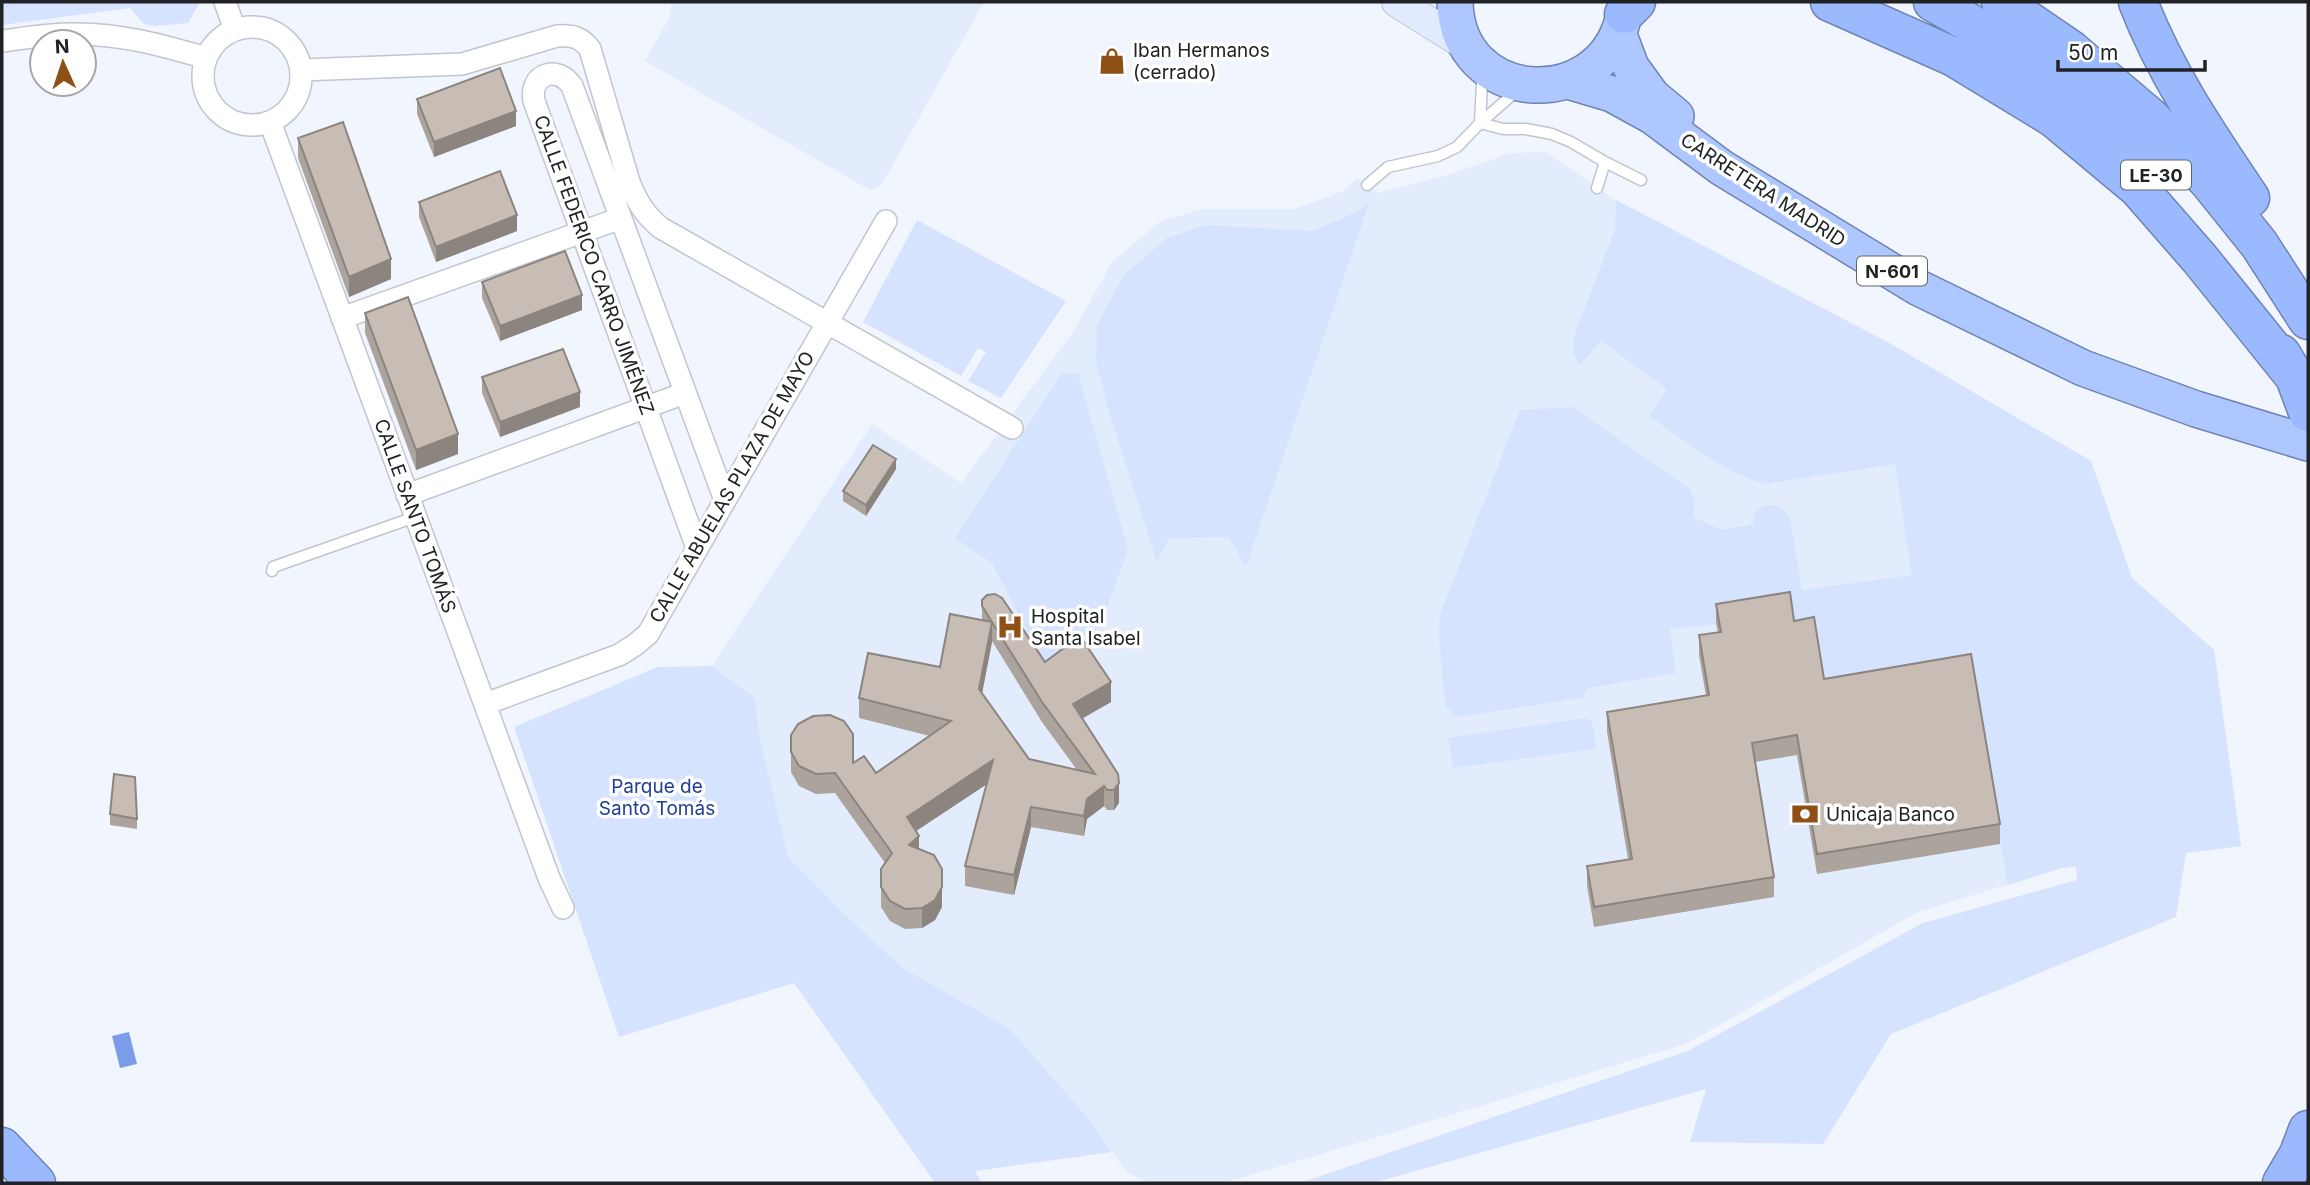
<svg xmlns="http://www.w3.org/2000/svg" width="2310" height="1185" viewBox="0 0 2310 1185" font-family="Inter,sans-serif">
<rect width="100%" height="100%" fill="#f1f5fd"/>
<path fill="#e3ecfd" d="M 672,2 L 984,2 L 882,184 L 870,190 L 645,61 L 668,20 Z
M 1546,152 L 1616,200 L 1891,344 L 2091,461 L 2132,578 L 2214,650 L 2241,846 L 2062,868 L 1918,912 L 1686,1044 L 1224,1183 L 1148,1183 L 1127,1172 L 1087,1117 L 1010,1029 L 903,968 L 844,914 L 789,858 L 760,741 L 755,698 L 712,666 L 872,424 L 961,483 L 1073,332 L 1112,262 L 1161,221 L 1203,209 L 1295,209 L 1343,191 L 1357,178 L 1379,193 L 1451,174 L 1511,153 Z"/>
<path fill="#d5e3ff" d="M 2,2 L 200,2 L 188,23 L 156,26 L 144,24 L 130,8 L 2,25 Z
M 1616,200 L 1891,344 L 2091,461 L 2132,578 L 2214,650 L 2241,846 L 2186,853 L 2176,917 L 1891,1034 L 1823,1144 L 1690,1142 L 1706,1089 L 1373,1183 L 1300,1183 L 1688,1051 L 1923,923 L 2077,880 L 2076,867 L 2062,868 L 2008,885 L 1971,674 L 1824,699 L 1716,624 L 1670,629 L 1676,673 L 1588,688 L 1582,698 L 1456,717 L 1445,705 L 1439,639 L 1440,614 L 1520,410 L 1573,407 L 1690,489 L 1695,503 L 1693,517 L 1722,530 L 1753,524 C 1755,499 1778,500 1790,517 L 1802,590 L 1912,575 L 1895,464 L 1764,484 C 1721,471 1685,441 1649,416 L 1667,389 L 1601,341 L 1580,365 L 1573,353 L 1575,333 L 1615,229 Z
M 1369,203 L 1246,567 L 1229,537 L 1169,538 L 1157,562 L 1108,409 L 1096,362 L 1097,326 L 1123,276 L 1167,238 L 1205,225 L 1313,231 L 1356,212 Z
M 917,220 L 1066,301 L 1001,398 L 968,381 L 986,352 L 978,348 L 961,376 L 863,322 Z
M 1062,373 L 1078,374 L 1128,549 L 1096,638 L 1048,671 L 992,563 L 955,538 Z
M 712,666 L 755,698 L 760,741 L 789,858 L 844,914 L 903,968 L 1010,1029 L 1087,1117 L 1112,1152 L 975,1171 L 982,1183 L 935,1183 L 794,983 L 619,1037 L 514,727 L 658,667 Z
M 1585,718 L 1592,721 L 1596,749 L 1453,768 L 1448,738 Z"/>
<path fill="#7b9ce8" d="M 129,1032 L 137,1064 L 120,1068 L 112,1036 Z"/>
<g fill="none" stroke-linecap="round" stroke-linejoin="round">
<defs>
<path id="service" d="M 1479,70 L 1482,83 L 1480,123
M 1480,123 L 1503,129 L 1526,129 L 1552,134 L 1571,142 L 1605,162 L 1641,180
M 1367,185 L 1388,167 L 1438,156 L 1457,147 L 1480,123 L 1520,88
M 1597,188 L 1605,162
M 272,571 L 273,567 L 415,517"/>
<path id="minor" d="M 225,2 L 235,30
M203 76a49 49 0 1 1 98 0a49 49 0 1 1-98 0Z
M 2,41 C 25,38 49,34 72,34 C 118,33 162,45 206,58
M 301,70 L 462,64 L 557,36 C 572,35 581,37 590,49 L 629,182 C 637,202 645,215 661,228 L 1012,428
M 270,122 L 549,878 L 563,908
M 342,318 L 621,218
M 407,495 L 685,393
M 697,548 L 534,101 C 529,74 557,64 572,86 L 725,500
M 485,704 L 619,655 L 635,645 L 648,634 L 886,221"/>
<path id="secondary" d="M 1397,2 L 1464,44"/>
<path id="trunk" d="M 1455,2 C 1457,105 1599,114 1623,19
M 1619,35 L 1631,67 L 1652,96 L 1676,116
M 1568,81 L 1612,94 L 1652,116 L 1722,168 L 1919,288 L 2083,368 L 2196,409 L 2308,443"/>
<path id="motorway" d="M 1830,2 L 1954,57 L 2054,118 L 2138,188 L 2200,259 L 2295,377
M 1933,2 C 2019,48 2083,103 2152,171
M 2001,2 L 2071,50 L 2151,118 L 2210,183 L 2259,244 L 2308,320
M 2138,2 C 2166,74 2207,134 2250,198
M 1624,14 L 1636,2
M 2281,354 L 2295,377 L 2308,412
M 2,1147 L 36,1183
M 2282,1183 L 2299,1154 L 2308,1130"/>
</defs>
<use href="#service" stroke="#c0c5cf" stroke-width="13"/>
<use href="#minor" stroke="#c0c5cf" stroke-width="24"/>
<use href="#secondary" stroke="#c0c5cf" stroke-width="32"/>
<use href="#trunk" stroke="#6f84b3" stroke-width="38"/>
<use href="#motorway" stroke="#6f84b3" stroke-width="41"/>
<use href="#service" stroke="#fff" stroke-width="10"/>
<use href="#minor" stroke="#fff" stroke-width="21"/>
<use href="#secondary" stroke="#e1eaff" stroke-width="30"/>
<use href="#trunk" stroke="#aec7ff" stroke-width="35"/>
<use href="#motorway" stroke="#9ab9ff" stroke-width="38"/>
</g>
<path fill="#aba39c" fill-rule="evenodd" d="M 417,99 L 516,126 L 434,157 L 417,114 Z
M 298,138 L 391,279 L 349,297 L 298,158 Z
M 419,202 L 517,231 L 436,262 L 419,217 Z
M 482,282 L 582,310 L 500,341 L 482,298 Z
M 365,313 L 458,454 L 416,470 L 365,333 Z
M 482,377 L 580,407 L 500,437 L 482,393 Z
M 896,469 L 866,516 L 843,501 L 843,491 Z
M 982,600 L 1045,662 L 1111,702 L 1082,718 L 1118,774 L 1119,803 L 1114,810 L 1107,810 L 1104,806 L 1087,819 L 1084,836 L 1031,827 L 1014,895 L 965,886 L 965,866 L 987,784 L 916,831 L 919,849 L 942,907 L 935,920 L 922,928 L 905,929 L 890,921 L 881,907 L 881,869 L 885,863 L 835,793 L 816,794 L 799,786 L 791,772 L 791,735 L 876,773 L 930,736 L 859,718 L 859,698 L 940,667 L 982,620 ZM 992,641 L 1042,722 L 1077,770 L 1029,759 L 982,693 Z
M 1716,604 L 1794,621 L 1824,679 L 2000,824 L 2000,844 L 1817,874 L 1797,755 L 1755,762 L 1774,877 L 1774,897 L 1594,927 L 1587,886 L 1587,866 L 1628,859 L 1607,732 L 1607,712 L 1706,696 L 1699,655 L 1699,635 L 1718,632 L 1716,624 Z
M 110,814 L 137,819 L 137,829 L 110,825 Z"/>
<path fill="#8b847f" d="M 516,111 L 516,126 L 434,157 L 434,142 Z
M 517,215 L 517,231 L 436,262 L 436,247 Z
M 391,259 L 391,279 L 349,297 L 349,277 Z
M 582,295 L 582,310 L 500,341 L 500,326 Z
M 580,392 L 580,407 L 500,437 L 500,422 Z
M 458,434 L 458,454 L 416,470 L 416,450 Z
M 896,459 L 896,469 L 866,516 L 866,505 Z
M 992,622 L 992,642 L 979,709 L 979,689 Z
M 1111,682 L 1111,702 L 1073,724 L 1073,704 Z
M 993,760 L 993,780 L 907,837 L 907,817 Z
M 1119,783 L 1119,803 L 1114,810 L 1114,790 Z
M 1104,786 L 1104,806 L 1087,819 L 1084,836 L 1084,816 L 1087,799 Z
M 1031,807 L 1031,827 L 1014,895 L 1014,875 Z
M 919,836 L 919,856 L 909,845 Z
M 942,887 L 942,907 L 935,920 L 922,928 L 922,908 Z"/>
<path fill="#c7bdb5" stroke="#8b847f" stroke-width="2" d="M 500,68 L 516,111 L 434,142 L 417,99 Z
M 343,122 L 391,259 L 349,277 L 298,138 Z
M 500,171 L 517,215 L 436,247 L 419,202 Z
M 565,251 L 582,295 L 500,326 L 482,282 Z
M 408,297 L 458,434 L 416,450 L 365,313 Z
M 563,349 L 580,392 L 500,422 L 482,377 Z
M 873,445 L 896,459 L 866,505 L 843,491 Z
M 1790,592 L 1794,621 L 1814,617 L 1824,679 L 1971,654 L 2000,824 L 1817,854 L 1797,735 L 1752,743 L 1774,877 L 1594,907 L 1587,866 L 1632,859 L 1607,712 L 1709,695 L 1699,635 L 1721,632 L 1716,604 Z
M 995,594 L 1002,598 L 1045,662 L 1080,636 L 1111,682 L 1073,704 L 1118,774 L 1119,783 L 1114,790 L 1107,790 L 1104,786 L 1087,799 L 1084,816 L 1031,807 L 1014,875 L 965,866 L 993,760 L 907,817 L 919,836 L 909,845 L 934,855 L 942,869 L 942,887 L 935,900 L 922,908 L 905,909 L 890,901 L 881,887 L 881,869 L 892,853 L 835,773 L 816,774 L 799,766 L 791,752 L 791,735 L 798,724 L 813,716 L 830,715 L 844,721 L 853,734 L 853,763 L 864,756 L 876,773 L 951,721 L 859,698 L 868,653 L 940,667 L 950,614 L 992,622 L 979,689 L 1029,759 L 1095,774 L 1042,702 L 982,606 L 982,600 L 987,595 Z
M 114,774 L 135,777 L 137,819 L 110,814 Z"/>
<defs>
<symbol id="shop-bare" viewBox="-9 -9 18 18"><path d="M-5-2.5h2.3a2.7 3.5 0 0 1 5.4 0H5L5.5 6h-11ZM-1.5-2.5h3a1.5 2.3 0 0 0-3 0Z" fill="#8e5015" stroke="#fff" stroke-width="2.5" paint-order="stroke"/></symbol>
<symbol id="hospital-bare" viewBox="-9 -9 18 18"><path d="M-5-5h3v3.5h4V-5h3V5h-3V1.5h-4V5h-3Z" fill="#8e5015" stroke="#fff" stroke-width="2.5" paint-order="stroke"/></symbol>
<symbol id="bank-bare" viewBox="-9 -9 18 18"><path d="M-6-4H6V4H-6ZM0-2.3a2.3 2.3 0 1 0 0 4.6a2.3 2.3 0 1 0 0-4.6Z" fill="#8e5015" stroke="#fff" stroke-width="2.5" paint-order="stroke"/></symbol>
</defs>
<g fill-rule="evenodd">
<use href="#shop-bare" x="1093" y="42" width="38" height="38"/>
<use href="#hospital-bare" x="991" y="608" width="38" height="38"/>
<use href="#bank-bare" x="1786" y="795" width="38" height="38"/>
</g>
<g text-anchor="middle" dominant-baseline="central" stroke-width="7" stroke-linejoin="round" paint-order="stroke">
<g fill="#fff" stroke="#636466" stroke-width="2">
<rect x="2121" y="160.5" width="70" height="29" rx="5"/>
<rect x="1857" y="256.5" width="70" height="29" rx="5"/>
</g>
<g font-size="18" font-weight="bold" fill="#202225">
<text x="2156" y="175">LE-30</text>
<text x="1892" y="271">N-601</text>
</g>
<g font-size="19" fill="#202225" stroke="#fff" text-anchor="start">
<text x="1133" y="50">Iban Hermanos<tspan x="1133" dy="22">(cerrado)</tspan></text>
<text x="1031" y="616">Hospital<tspan x="1031" dy="22">Santa Isabel</tspan></text>
<text x="1826" y="814">Unicaja Banco</text>
</g>
<g font-size="19" fill="#202225" stroke="#fff">
<text transform="translate(1763 190) rotate(33)">CARRETERA MADRID</text>
<text transform="translate(594 265) rotate(70)">CALLE FEDERICO CARRO JIMÉNEZ</text>
<text transform="translate(732 487) rotate(-60)">CALLE ABUELAS PLAZA DE MAYO</text>
<text transform="translate(415 516) rotate(70)">CALLE SANTO TOMÁS</text>
</g>
<g font-size="19" fill="#1f3f95" stroke="#fff">
<text x="657" y="786">Parque de<tspan x="657" dy="22">Santo Tomás</tspan></text>
</g>
</g>
<rect width="2310" height="1185" fill="none" stroke="#202225" stroke-width="7"/>
<g transform="translate(63 63) rotate(357)"><circle r="33" fill="#ffffff" stroke="#a6a7a8" stroke-width="2"/>
<path d="M0-5L12 26L0 18L-12 26Z" fill="#8e5015"/>
<text y="-10" font-size="19" font-weight="bold" text-anchor="middle" fill="#202225">N</text>
</g>
<path d="M2058 60v10h147v-10" fill="none" stroke="#202225" stroke-width="3.5"/>
<text x="2068" y="60" font-size="21" fill="#202225" stroke="#ffffff" stroke-width="5" paint-order="stroke">50 m</text>
</svg>
